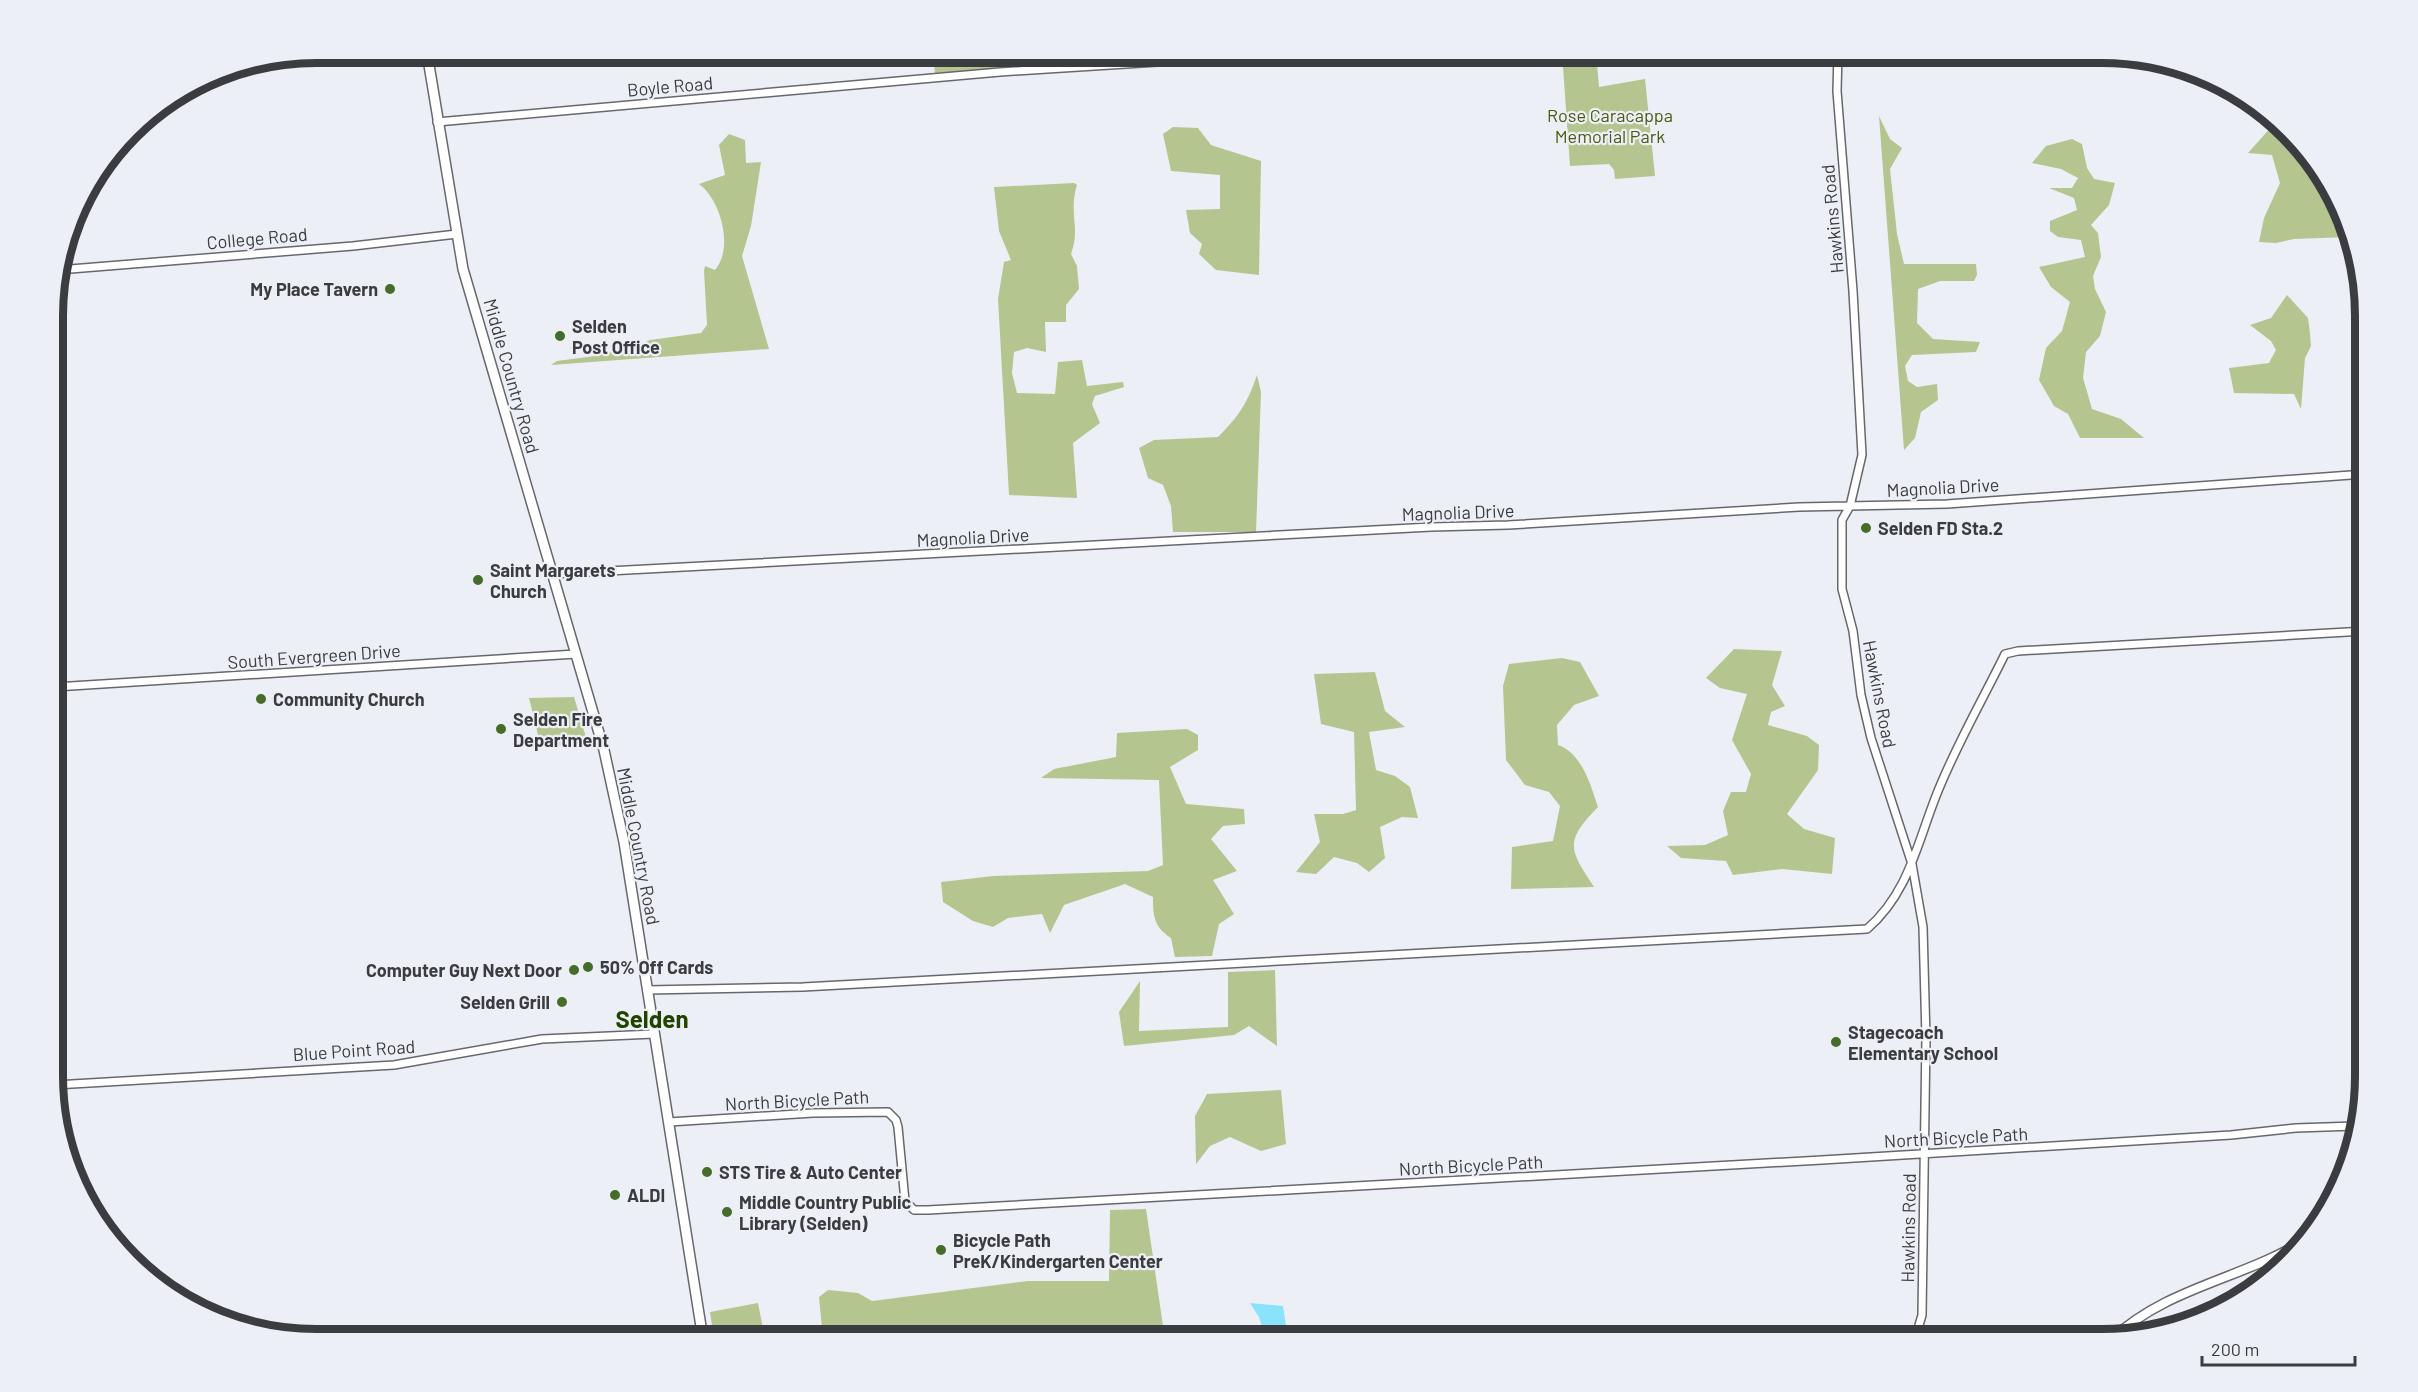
<svg xmlns="http://www.w3.org/2000/svg" width="2418" height="1392" viewBox="0 0 2418 1392" font-family="Barlow,sans-serif">
<rect width="100%" height="100%" fill="#edeff6"/>
<path fill="#b4c590" d="M 933,53 L 1141,53 L 1142,60 L 935,73 Z
M 1562,53 L 1596,53 L 1599,87 L 1645,79 L 1655,176 L 1615,179 L 1614,170 L 1609,164 L 1570,166 Z
M 1879,116 L 1890,139 L 1902,148 L 1890,169 L 1897,234 L 1904,264 L 1976,264 L 1977,275 L 1974,281 L 1940,281 L 1918,289 L 1917,323 L 1933,339 L 1980,342 L 1976,352 L 1912,355 L 1905,366 L 1908,381 L 1917,387 L 1937,384 L 1938,400 L 1921,412 L 1915,438 L 1904,450 Z
M 2273,125 L 2321,170 C 2324,177 2319,189 2322,198 C 2327,215 2347,218 2352,235 L 2349,237 L 2294,239 L 2276,243 L 2259,242 L 2264,218 L 2280,183 L 2272,155 L 2248,153 Z
M 1173,127 L 1198,128 L 1211,145 L 1261,161 L 1259,275 L 1216,270 L 1199,254 L 1202,244 L 1190,233 L 1186,210 L 1220,209 L 1220,175 L 1171,171 L 1163,134 Z
M 729,134 L 745,140 L 746,163 L 761,162 L 751,226 L 742,256 L 769,349 L 551,365 L 557,361 L 595,356 L 637,346 L 650,340 L 701,333 L 707,325 L 704,271 L 705,266 L 715,270 C 734,248 721,200 699,184 L 725,175 L 719,145 Z
M 2072,139 L 2082,144 L 2087,168 L 2094,179 L 2115,183 L 2109,205 L 2091,225 L 2098,233 L 2101,257 L 2093,276 L 2095,289 L 2106,312 L 2100,336 L 2086,352 L 2083,378 L 2092,409 L 2121,419 L 2144,438 L 2080,438 L 2068,414 L 2054,406 L 2039,380 L 2046,348 L 2062,331 L 2070,302 L 2051,287 L 2039,267 L 2085,257 L 2081,240 L 2058,237 L 2050,231 L 2050,221 L 2077,210 L 2074,198 L 2049,188 L 2072,188 L 2078,178 L 2061,169 L 2032,163 L 2046,146 Z
M 1074,183 L 1077,185 C 1068,214 1081,227 1071,254 L 1077,266 L 1079,289 L 1066,305 L 1066,322 L 1045,322 L 1046,352 L 1027,348 L 1014,352 L 1012,373 L 1017,393 L 1055,394 L 1058,362 L 1082,360 L 1087,386 L 1123,382 L 1124,387 L 1095,396 L 1092,404 L 1100,423 L 1073,443 L 1077,498 L 1009,495 L 998,299 L 1004,262 L 1011,260 L 999,231 L 994,187 Z
M 2287,295 L 2308,318 L 2310,333 L 2311,346 L 2305,358 L 2301,409 L 2294,394 L 2234,393 L 2229,368 L 2269,363 L 2276,350 L 2271,341 L 2250,325 L 2271,318 Z
M 1257,375 L 1261,392 L 1256,532 L 1173,532 L 1171,506 L 1163,485 L 1148,478 L 1139,448 L 1154,440 L 1218,437 C 1239,416 1247,404 1257,375 Z
M 1734,649 L 1782,651 L 1772,685 L 1785,706 L 1771,712 L 1768,725 L 1807,736 L 1819,745 L 1818,770 L 1787,814 L 1804,829 L 1835,838 L 1832,874 L 1782,869 L 1733,875 L 1726,861 L 1681,858 L 1667,846 L 1705,845 L 1728,835 L 1723,811 L 1731,792 L 1746,792 L 1751,774 L 1732,740 L 1747,694 L 1720,688 L 1706,678 Z
M 1562,658 L 1580,662 L 1599,696 L 1574,705 L 1557,725 L 1558,745 C 1582,753 1591,786 1598,807 C 1564,842 1569,849 1594,887 L 1511,889 L 1512,847 L 1553,841 L 1560,806 L 1549,792 L 1525,785 L 1506,760 L 1503,686 L 1509,664 Z
M 1375,672 L 1385,711 L 1405,727 L 1369,732 L 1376,770 L 1395,776 L 1410,787 L 1418,818 L 1402,817 L 1380,827 L 1385,858 L 1369,872 L 1357,863 L 1334,857 L 1316,874 L 1296,872 L 1320,842 L 1314,814 L 1343,814 L 1356,810 L 1354,732 L 1321,724 L 1314,674 Z
M 574,697 L 588,744 L 541,747 L 529,698 Z
M 1187,729 L 1198,735 L 1198,750 L 1170,767 L 1186,804 L 1244,809 L 1245,824 L 1223,826 L 1211,839 L 1237,871 L 1213,880 L 1234,914 L 1219,924 L 1212,956 L 1175,957 L 1171,938 C 1154,927 1153,916 1153,897 L 1125,884 L 1064,905 L 1050,933 L 1042,914 L 1008,918 L 993,927 L 973,921 L 943,902 L 941,882 L 993,876 L 1148,871 L 1163,865 L 1159,780 L 1041,778 L 1054,769 L 1116,757 L 1117,733 Z
M 1275,970 L 1277,1046 L 1249,1026 L 1234,1035 L 1124,1046 L 1119,1012 L 1140,981 L 1139,1031 L 1228,1027 L 1228,972 Z
M 1281,1090 L 1286,1144 L 1261,1151 L 1230,1137 L 1210,1146 L 1196,1164 L 1195,1116 L 1207,1094 Z
M 1146,1209 L 1163,1326 L 1175,1339 L 823,1339 L 819,1297 L 828,1290 L 858,1293 L 872,1301 L 1028,1281 L 1109,1281 L 1110,1210 Z
M 758,1303 L 765,1339 L 714,1339 L 710,1312 Z"/>
<path fill="#88e3fb" d="M 1250,1303 L 1283,1306 L 1288,1339 L 1266,1339 L 1259,1317 Z"/>
<g fill="none" stroke-linecap="round" stroke-linejoin="round">
<defs>
<path id="tertiary" d="M 1838,53 L 1837,91 L 1853,291 L 1862,455 L 1850,506 L 1842,520 L 1842,589 L 1853,631 L 1861,695 L 1871,738 L 1912,864 L 1923,927 L 1926,1038 L 1922,1315 L 1915,1339
M 437,122 L 1000,72 L 1301,53
M 58,270 L 353,246 L 457,234
M 552,574 L 1431,527 L 1508,525 L 1799,507 L 1947,504 L 2365,474
M 55,687 L 576,654
M 647,990 L 803,987 L 1867,929 C 1908,894 1917,844 1936,796 C 1955,747 1982,701 2005,654 L 2018,651 L 2365,631
M 55,1085 L 394,1065 L 542,1039 L 654,1034
M 669,1122 L 813,1113 L 888,1112 L 896,1120 L 898,1127 L 905,1201 L 914,1210 L 928,1210 L 1822,1160 L 2231,1135 L 2296,1128 L 2355,1126"/>
<path id="secondary" d="M 2112,1339 C 2167,1287 2243,1279 2305,1240"/>
<path id="primary" d="M 427,53 L 463,269 L 604,750 L 624,842 L 703,1339"/>
</defs>
<use href="#tertiary" stroke="#66686e" stroke-width="10"/>
<use href="#secondary" stroke="#66686e" stroke-width="11"/>
<use href="#primary" stroke="#66686e" stroke-width="12"/>
<use href="#tertiary" stroke="#fff" stroke-width="7"/>
<use href="#secondary" stroke="#fff" stroke-width="8"/>
<use href="#primary" stroke="#fff" stroke-width="9"/>
</g>
<g fill="#456d29" stroke="#edeff6" stroke-width="2">
<circle cx="390" cy="289" r="6"/>
<circle cx="560" cy="336" r="6"/>
<circle cx="1866" cy="528" r="6"/>
<circle cx="478" cy="580" r="6"/>
<circle cx="261" cy="699" r="6"/>
<circle cx="501" cy="729" r="6"/>
<circle cx="588" cy="967" r="6"/>
<circle cx="574" cy="970" r="6"/>
<circle cx="562" cy="1002" r="6"/>
<circle cx="1836" cy="1042" r="6"/>
<circle cx="707" cy="1172" r="6"/>
<circle cx="615" cy="1195" r="6"/>
<circle cx="727" cy="1212" r="6"/>
<circle cx="941" cy="1250" r="6"/>
</g>
<g text-anchor="middle" dominant-baseline="central" stroke-width="4.5" stroke-linejoin="round" paint-order="stroke">
<g font-size="18" fill="#3b3c3f" stroke="#edeff6">
<text transform="translate(670 86) rotate(-5)">Boyle Road</text>
<text transform="translate(1832 219) rotate(-95)">Hawkins Road</text>
<text transform="translate(257 238) rotate(-5)">College Road</text>
<text transform="translate(512 376) rotate(74)">Middle Country Road</text>
<text transform="translate(1943 487) rotate(-3)">Magnolia Drive</text>
<text transform="translate(1458 512) rotate(-2)">Magnolia Drive</text>
<text transform="translate(973 537) rotate(-3)">Magnolia Drive</text>
<text transform="translate(314 656) rotate(-4)">South Evergreen Drive</text>
<text transform="translate(1880 694) rotate(79)">Hawkins Road</text>
<text transform="translate(639 846) rotate(79)">Middle Country Road</text>
<text transform="translate(354 1050) rotate(-4)">Blue Point Road</text>
<text transform="translate(797 1100) rotate(-3)">North Bicycle Path</text>
<text transform="translate(1956 1137) rotate(-3)">North Bicycle Path</text>
<text transform="translate(1471 1165) rotate(-3)">North Bicycle Path</text>
<text transform="translate(1908 1228) rotate(-89)">Hawkins Road</text>
</g>
<g font-size="18" fill="#495b11" stroke="#edeff6">
<text x="1610" y="115">Rose Caracappa<tspan x="1610" dy="21">Memorial Park</tspan></text>
</g>
<g font-size="18" font-weight="bold" fill="#3b3c3f" stroke="#edeff6" text-anchor="start">
<text x="378" y="289" text-anchor="end">My Place Tavern</text>
<text x="572" y="326">Selden<tspan x="572" dy="21">Post Office</tspan></text>
<text x="1878" y="528">Selden FD Sta.2</text>
<text x="490" y="570">Saint Margarets<tspan x="490" dy="21">Church</tspan></text>
<text x="273" y="699">Community Church</text>
<text x="513" y="719">Selden Fire<tspan x="513" dy="21">Department</tspan></text>
<text x="600" y="967">50% Off Cards</text>
<text x="562" y="970" text-anchor="end">Computer Guy Next Door</text>
<text x="550" y="1002" text-anchor="end">Selden Grill</text>
<text x="1848" y="1032">Stagecoach<tspan x="1848" dy="21">Elementary School</tspan></text>
<text x="719" y="1172">STS Tire &amp; Auto Center</text>
<text x="627" y="1195">ALDI</text>
<text x="739" y="1202">Middle Country Public<tspan x="739" dy="21">Library (Selden)</tspan></text>
<text x="953" y="1240">Bicycle Path<tspan x="953" dy="21">PreK/Kindergarten Center</tspan></text>
</g>
<g font-size="24" font-weight="bold" fill="#204300" stroke="#edeff6">
<text x="652" y="1018">Selden</text>
</g>
</g>
<path d="M0 0H2418V1392H0ZM316 63H2102A253 253 0 0 1 2355 316V1076A253 253 0 0 1 2102 1329H316A253 253 0 0 1 63 1076V316A253 253 0 0 1 316 63Z" fill="#edeff6" fill-rule="evenodd"/>
<path fill="none" stroke="#3b3c3f" stroke-width="8" d="M316 63H2102A253 253 0 0 1 2355 316V1076A253 253 0 0 1 2102 1329H316A253 253 0 0 1 63 1076V316A253 253 0 0 1 316 63Z"/>
<path d="M2202 1356v9h153v-9" fill="none" stroke="#3b3c3f" stroke-width="3"/>
<text x="2211" y="1356" font-size="18" fill="#3b3c3f" stroke="#edeff6" stroke-width="4.5" paint-order="stroke">200 m</text>
</svg>
